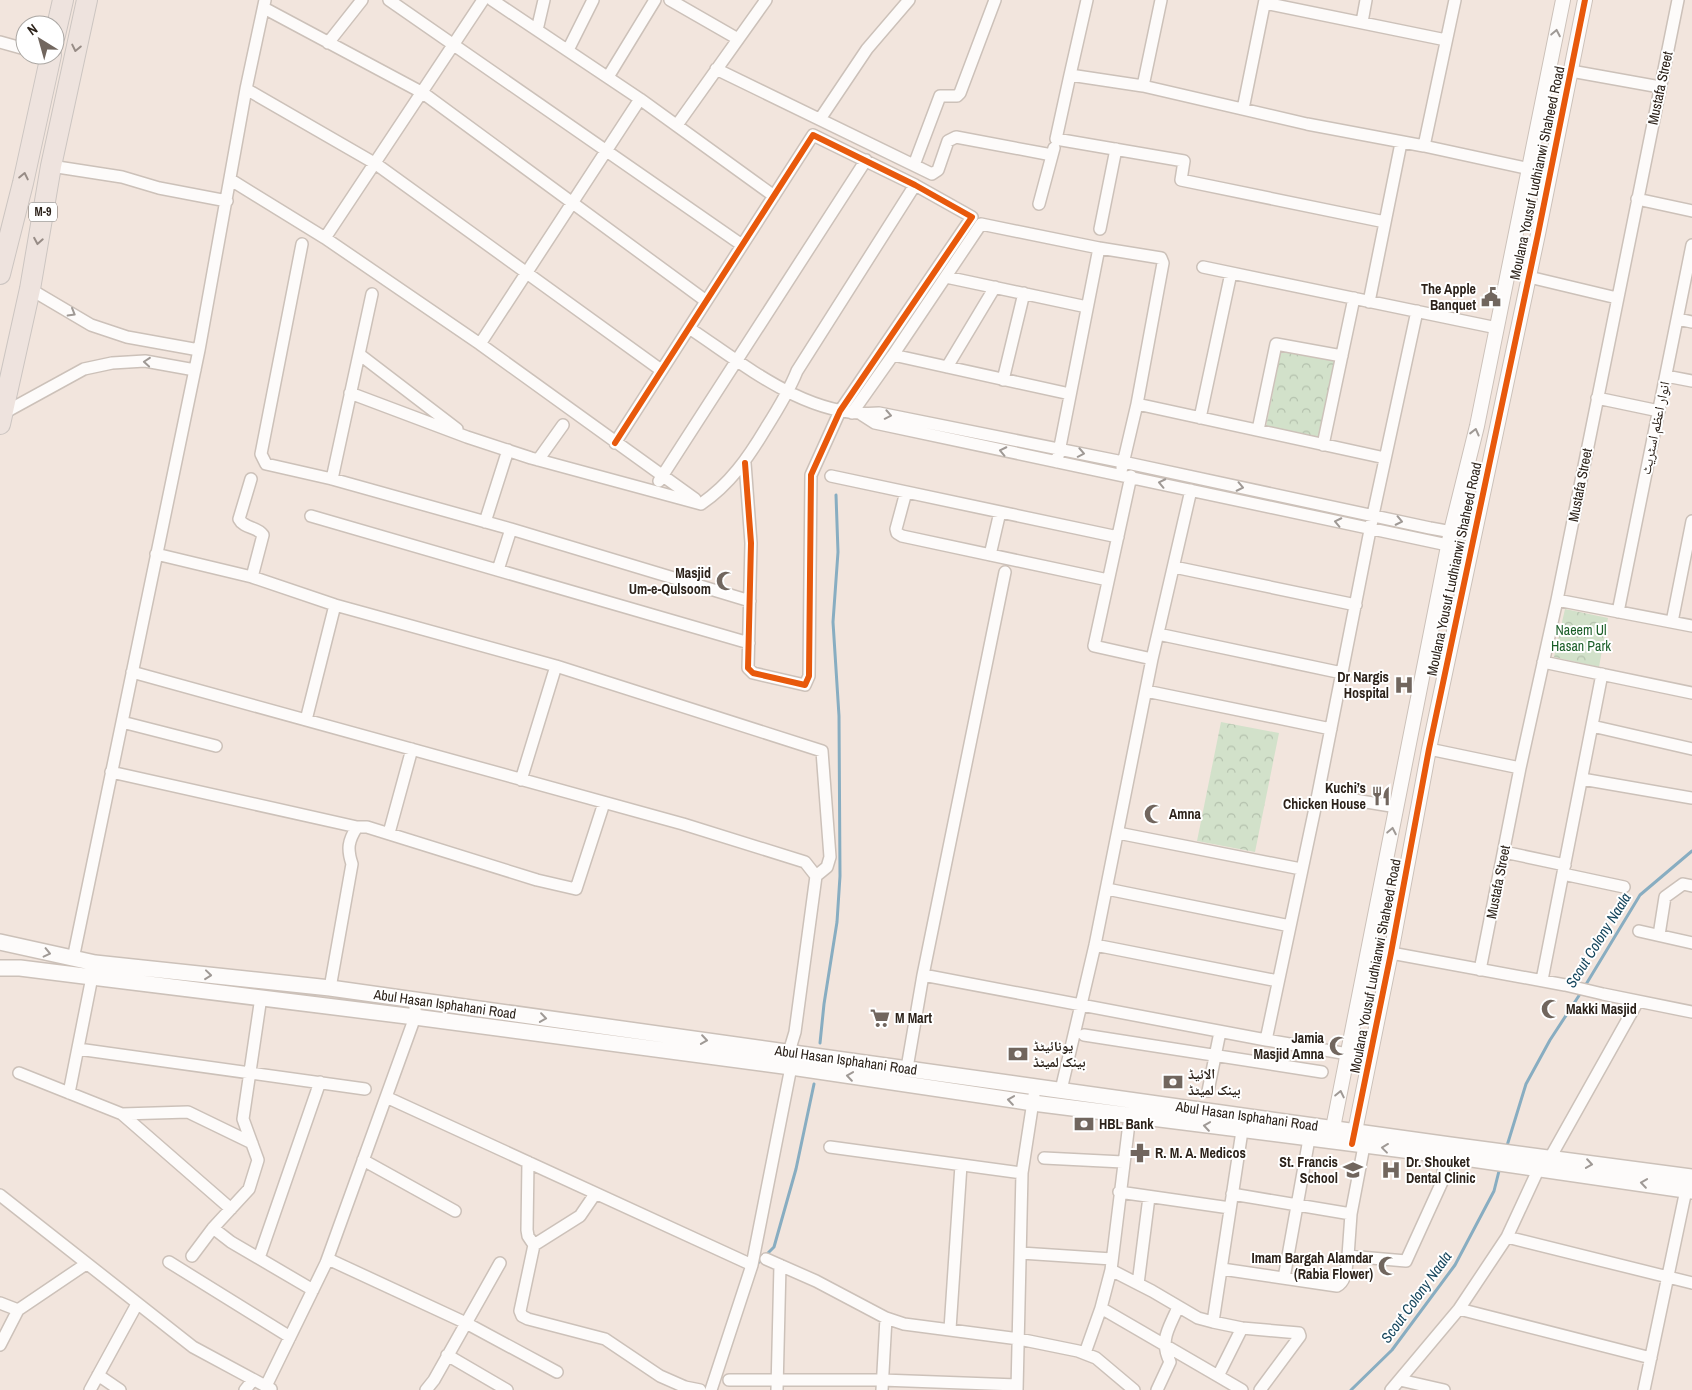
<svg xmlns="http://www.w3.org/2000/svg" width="1692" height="1390" viewBox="0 0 1692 1390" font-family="'Archivo Narrow','Noto Naskh Arabic',sans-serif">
<defs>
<pattern id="park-crowns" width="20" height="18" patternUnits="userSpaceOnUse" patternTransform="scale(1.25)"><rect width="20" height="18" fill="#d2e1ca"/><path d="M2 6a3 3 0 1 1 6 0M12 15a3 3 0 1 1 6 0" fill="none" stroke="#b4c1ad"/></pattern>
</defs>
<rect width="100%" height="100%" fill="#f2e5dd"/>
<path fill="url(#park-crowns)" d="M 1281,351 L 1335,361 L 1320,438 L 1266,427 Z
M 1565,609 L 1608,618 L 1599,667 L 1554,657 Z
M 1221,722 L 1279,733 L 1255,852 L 1197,841 Z"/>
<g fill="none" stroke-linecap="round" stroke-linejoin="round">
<path stroke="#88adc1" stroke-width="3" d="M 1585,986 L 1640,895 L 1692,851
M 820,1043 L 824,1004 L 837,922 L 840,876 L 839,716 L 833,622 L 838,552 L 836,495
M 1506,1149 L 1526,1084 L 1550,1040 L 1582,991
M 755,1266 L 774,1247 L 796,1169 L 814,1084
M 1351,1390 L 1392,1350 L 1455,1265 L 1494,1191 L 1500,1167"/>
<defs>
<path id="minor" d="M 389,0 L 742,245
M 492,0 L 640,99 L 774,196
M 670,0 L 738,39
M 1087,0 L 1070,75 L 1143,86 L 1307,124 L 1424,146 L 1530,169
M 1265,3 L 1446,40
M 264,8 L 423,93 L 706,301
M 1362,22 L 1366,0
M 537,30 L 544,0
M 0,42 L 25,49
M 328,43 L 362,0
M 568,50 L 593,0
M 716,69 L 932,174 L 938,170 L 948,141 L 956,137 L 1052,155
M 1571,71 L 1660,87
M 1070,75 L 1056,139 L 1184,161 L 1181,180 L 1385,222
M 608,77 L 655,0
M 1143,86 L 1161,0
M 246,89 L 376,164 L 661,370
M 1243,109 L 1265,0
M 820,119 L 867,49 L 909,0
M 677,125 L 766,0
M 1424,146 L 1455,0
M 914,165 L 940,96 L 957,96 L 960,93 L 995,0
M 51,166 L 122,177 L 159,188 L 227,201
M 231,180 L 325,238 L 480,344 L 695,499
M 1637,199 L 1692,211
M 1039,204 L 1054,148
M 1100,229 L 1116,149
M 325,238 L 483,0
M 302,244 L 261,454 L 266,464 L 332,479 L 511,529 L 750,601
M 1099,248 L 1161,258 L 1163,263 L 1137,404 L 1122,468
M 1203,267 L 1497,328
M 946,277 L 1087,307
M 1529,277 L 1617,298
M 30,289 L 91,325 L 127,337 L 199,350
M 1369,302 L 1401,143
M 1678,319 L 1692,322
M 689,328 C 745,365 808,419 879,413 L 1123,462 L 1430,528 L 1474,536
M 480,344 L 640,99
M 359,354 L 457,429
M 947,367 L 995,287
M 1666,376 L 1692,381
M 1003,380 L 1024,293
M 350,393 L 467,437 L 531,458 L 701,504 C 730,484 748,458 766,428 C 778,409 789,391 797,371 L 915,185
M 1597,398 L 1659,411
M 1137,404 L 1385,458
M 852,413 L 893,355
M 2,414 L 84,369 L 112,363 L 145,361 L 195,370
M 861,414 L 875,423 L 1471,550
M 1200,418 L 1231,273
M 1258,430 L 1276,344 L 1342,356
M 615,443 L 813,135 L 915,185 L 972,217 L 840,411 L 811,475 L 809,676 L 805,685 L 753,673 L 748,668 L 751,543 L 745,463
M 1323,445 L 1354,298
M 538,460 L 563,425
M 1057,462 L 1099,248 L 981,224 L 893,355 L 1070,394
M 831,476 L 1118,537
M 1131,476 L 1094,646 L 1152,659
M 251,479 L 239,519 C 244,529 257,526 263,535 L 252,577
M 332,479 L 372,294
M 659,481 L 866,160
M 906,492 L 896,529 L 897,533 L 902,536 L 1108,580
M 311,516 L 749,643
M 485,522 L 508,450
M 156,554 L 252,577 L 335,605 L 556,666 L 822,751 L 830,857 L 827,867 L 816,876
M 990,555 L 1000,512
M 1174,567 L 1356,605
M 498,570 L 511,529
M 1557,600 L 1692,626
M 1618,612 L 1692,245
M 1672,622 L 1692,521
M 1158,634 L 1342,673
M 1543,662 L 1692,693
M 132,672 L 683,824 L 805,862 L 816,876 L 795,1032 L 789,1052
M 1146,691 L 1331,729
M 306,720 L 335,605
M 122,722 L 216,746
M 1592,726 L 1692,749
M 1429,749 L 1520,768
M 111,772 L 357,827 L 367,827 L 537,880 L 576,889 L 604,803
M 1582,779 L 1692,798
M 521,780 L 556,666
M 1318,794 L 1397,807
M 389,833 L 412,749
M 1118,833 L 1301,869
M 1504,852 L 1565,865
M 1563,874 L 1624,887
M 1107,889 L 1290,926
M 1639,931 L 1692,943
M 1659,935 L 1665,897 L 1683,884 L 1692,886
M 1095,945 L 1278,981
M 1391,953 L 1565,985 L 1603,994 L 1692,1012
M 73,959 L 199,350 L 246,89 L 265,0
M 1480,970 L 1520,768 L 1557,600 L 1678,0
M 923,975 L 1266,1040 L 1348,1054
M 1542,980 L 1602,674
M 330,988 L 352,864 C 347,849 348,841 357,827
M 1084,1035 L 1322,1072
M 1266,1040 L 1318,794 L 1373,515 L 1417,311
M 78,1049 L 365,1089
M 907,1068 L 923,975 L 1005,572
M 19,1073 L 122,1114 L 231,1209
M 1061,1090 L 1095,945 L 1152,659 L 1191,490
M 1208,1091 L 1220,1032
M 69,1093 L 92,977
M 386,1097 L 752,1265
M 122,1114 L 188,1112 L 252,1143
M 1130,1115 L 1111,1270 L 1152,1291 L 1198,1318 L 1213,1322 L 1242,1328 L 1299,1333 L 1300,1336 L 1260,1390
M 1364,1146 L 1351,1214 L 1348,1256 L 1406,1261 L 1442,1182 L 1445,1155
M 830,1147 L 1022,1173
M 1044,1158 L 1123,1162
M 1550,1158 L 1638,1001
M 363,1160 L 455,1211
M 528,1162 L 527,1230 L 528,1236 L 534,1245
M 1119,1192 L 1230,1208
M 595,1194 L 580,1216 L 534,1245 L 520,1311 L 522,1316 L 528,1319 L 605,1339 L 660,1376 L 685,1387 L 700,1390
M 1232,1194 L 1351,1214
M 0,1195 L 193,1347 L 271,1389
M 213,1228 L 231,1242 L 313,1290
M 1507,1237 L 1692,1283
M 1021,1253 L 1112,1259
M 192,1256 L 213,1228 L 249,1189 L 258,1160 L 243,1119 L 261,997
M 259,1258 L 320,1082
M 328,1259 L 466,1323 L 557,1372
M 766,1259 L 816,1281 L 886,1318 L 904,1324 L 1019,1339 L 1078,1351 L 1096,1358 L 1134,1390
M 169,1262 L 290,1337
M 1222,1269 L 1337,1286 C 1347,1281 1346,1266 1348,1256
M 1111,1270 L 1101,1308 L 1218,1376 L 1242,1328
M 1284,1278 L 1309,1139
M 1138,1284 L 1149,1197
M 0,1303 L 18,1310
M 1459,1309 L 1651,1358
M 1213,1322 L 1242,1131
M 950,1329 L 961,1165
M 0,1345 L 18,1310 L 86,1264
M 1085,1353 L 1101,1308
M 447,1355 L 507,1390
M 98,1375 L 120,1390
M 1218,1376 L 1242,1390
M 729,1380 L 882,1380 L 1017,1385
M 1400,1380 L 1444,1390
M 266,1386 L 326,1263 L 415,1017 L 415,1000
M 90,1390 L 137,1304
M 245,1390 L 253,1380
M 426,1390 L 434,1380 L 500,1263
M 711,1390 L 752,1265 L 791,1067
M 777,1390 L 780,1265
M 882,1390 L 886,1318
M 1017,1390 L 1022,1173 L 1034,1095
M 1157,1390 L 1170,1362 C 1159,1339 1169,1329 1178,1307
M 1391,1390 L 1459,1309 L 1507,1237 L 1539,1168
M 1644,1390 L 1686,1190"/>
<path id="tertiary" d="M 1331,1138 L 1451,531 L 1477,426 L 1563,0
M 1353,1141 L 1391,953 L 1429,749 L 1538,234 L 1585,0"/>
<path id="secondary" d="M 0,942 L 95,963 L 330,988 L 1450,1145 L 1692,1177
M 0,968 L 20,968 L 92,977 L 415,1017 L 791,1067 L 1033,1103 L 1451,1156 L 1692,1191"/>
<path id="motorway" d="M 55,35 L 63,0
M 0,274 L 23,183 L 51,55
M 0,424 L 30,289 L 51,166 L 87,0"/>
</defs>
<use href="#minor" stroke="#ccc1b9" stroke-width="14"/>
<use href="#tertiary" stroke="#ccc1b9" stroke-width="16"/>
<use href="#secondary" stroke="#ccc1b9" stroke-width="18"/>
<use href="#motorway" stroke="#ccc5c1" stroke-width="22"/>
<use href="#minor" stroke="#fdfbfa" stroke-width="11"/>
<use href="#tertiary" stroke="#fdfbfa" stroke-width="14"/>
<use href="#secondary" stroke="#fdfbfa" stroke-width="15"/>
<use href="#motorway" stroke="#eee3de" stroke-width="20"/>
<defs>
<path id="cycleway" d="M 615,443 L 813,135 L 915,185 L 972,217 L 840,411 L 811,475 L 809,676 L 805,685 L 753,673 L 748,668 L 751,543 L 745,463
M 1352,1144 L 1391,953 L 1429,749 L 1538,234 L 1585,0"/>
</defs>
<use href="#cycleway" stroke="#fff" stroke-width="9"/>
<use href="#cycleway" stroke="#e8590c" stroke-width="6"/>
</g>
<defs><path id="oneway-chevron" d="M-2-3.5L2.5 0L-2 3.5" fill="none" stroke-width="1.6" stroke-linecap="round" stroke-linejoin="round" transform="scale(1.25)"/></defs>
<g stroke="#9f9995">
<use href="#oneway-chevron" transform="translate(1556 33) rotate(-79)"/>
<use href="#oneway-chevron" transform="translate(72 313) rotate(30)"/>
<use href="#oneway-chevron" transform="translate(147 362) rotate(-175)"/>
<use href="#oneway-chevron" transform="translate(888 415) rotate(11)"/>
<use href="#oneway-chevron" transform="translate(1475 432) rotate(-76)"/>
<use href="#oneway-chevron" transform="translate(1003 451) rotate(-168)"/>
<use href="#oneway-chevron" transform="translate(1081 453) rotate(11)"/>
<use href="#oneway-chevron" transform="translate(1162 483) rotate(-168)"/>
<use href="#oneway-chevron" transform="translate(1240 487) rotate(12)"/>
<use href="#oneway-chevron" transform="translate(1399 521) rotate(12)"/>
<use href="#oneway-chevron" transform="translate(1338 522) rotate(-168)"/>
<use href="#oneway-chevron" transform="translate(1392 831) rotate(-79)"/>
<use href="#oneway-chevron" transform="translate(47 953) rotate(13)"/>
<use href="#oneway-chevron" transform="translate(208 975) rotate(6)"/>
<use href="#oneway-chevron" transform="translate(543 1018) rotate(8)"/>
<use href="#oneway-chevron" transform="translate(704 1040) rotate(8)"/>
<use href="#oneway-chevron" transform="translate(850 1076) rotate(-172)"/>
<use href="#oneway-chevron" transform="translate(1340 1094) rotate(-78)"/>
<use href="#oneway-chevron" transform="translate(1011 1100) rotate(-172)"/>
<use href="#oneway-chevron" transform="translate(1207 1126) rotate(-172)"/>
<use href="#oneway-chevron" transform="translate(1385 1148) rotate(-173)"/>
<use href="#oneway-chevron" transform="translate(1589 1164) rotate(8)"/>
<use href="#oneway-chevron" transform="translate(1644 1183) rotate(-172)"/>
</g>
<g stroke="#978c86">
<use href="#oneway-chevron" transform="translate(76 48) rotate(102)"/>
<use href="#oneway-chevron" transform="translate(24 176) rotate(-78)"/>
<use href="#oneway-chevron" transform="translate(38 241) rotate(100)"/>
</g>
<defs>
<symbol id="civic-bare" viewBox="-9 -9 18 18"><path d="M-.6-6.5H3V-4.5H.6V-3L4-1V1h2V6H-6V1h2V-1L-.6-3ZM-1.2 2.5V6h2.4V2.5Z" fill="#71665e" stroke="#fff" stroke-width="2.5" paint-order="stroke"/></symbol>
<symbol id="mosque-bare" viewBox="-9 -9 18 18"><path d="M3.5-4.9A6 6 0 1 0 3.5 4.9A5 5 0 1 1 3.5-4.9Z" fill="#71665e" stroke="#fff" stroke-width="2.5" paint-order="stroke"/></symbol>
<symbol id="hospital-bare" viewBox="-9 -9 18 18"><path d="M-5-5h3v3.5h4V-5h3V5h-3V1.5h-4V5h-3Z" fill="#71665e" stroke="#fff" stroke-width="2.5" paint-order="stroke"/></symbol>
<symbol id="restaurant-bare" viewBox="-9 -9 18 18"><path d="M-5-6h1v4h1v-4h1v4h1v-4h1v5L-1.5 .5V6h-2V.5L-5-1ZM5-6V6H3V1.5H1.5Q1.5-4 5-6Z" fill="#71665e" stroke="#fff" stroke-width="2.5" paint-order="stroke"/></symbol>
<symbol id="supermarket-bare" viewBox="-9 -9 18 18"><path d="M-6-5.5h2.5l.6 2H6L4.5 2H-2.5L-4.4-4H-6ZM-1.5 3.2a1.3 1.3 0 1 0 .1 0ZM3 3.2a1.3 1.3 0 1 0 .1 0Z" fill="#71665e" stroke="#fff" stroke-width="2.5" paint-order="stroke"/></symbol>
<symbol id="bank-bare" viewBox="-9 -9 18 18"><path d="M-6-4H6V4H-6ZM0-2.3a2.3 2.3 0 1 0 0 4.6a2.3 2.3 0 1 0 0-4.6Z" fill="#71665e" stroke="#fff" stroke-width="2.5" paint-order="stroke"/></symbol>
<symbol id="pharmacy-bare" viewBox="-9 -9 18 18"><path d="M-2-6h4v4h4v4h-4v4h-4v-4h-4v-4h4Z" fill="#71665e" stroke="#fff" stroke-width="2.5" paint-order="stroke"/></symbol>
<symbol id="school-bare" viewBox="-9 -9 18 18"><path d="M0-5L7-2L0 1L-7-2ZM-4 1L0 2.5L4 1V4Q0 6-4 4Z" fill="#71665e" stroke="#fff" stroke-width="2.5" paint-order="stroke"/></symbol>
</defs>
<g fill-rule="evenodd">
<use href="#civic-bare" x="1477" y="283" width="28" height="28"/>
<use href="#mosque-bare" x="712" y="567" width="28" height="28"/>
<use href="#hospital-bare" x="1390" y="671" width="28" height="28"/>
<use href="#restaurant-bare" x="1367" y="782" width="28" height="28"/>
<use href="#mosque-bare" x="1140" y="800" width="28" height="28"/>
<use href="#mosque-bare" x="1537" y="995" width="28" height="28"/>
<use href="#supermarket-bare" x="866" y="1004" width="28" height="28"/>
<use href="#mosque-bare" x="1325" y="1032" width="28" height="28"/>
<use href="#bank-bare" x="1004" y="1040" width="28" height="28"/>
<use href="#bank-bare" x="1159" y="1068" width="28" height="28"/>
<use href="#bank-bare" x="1070" y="1110" width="28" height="28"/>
<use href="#pharmacy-bare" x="1126" y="1139" width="28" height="28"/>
<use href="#school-bare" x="1339" y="1156" width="28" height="28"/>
<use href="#hospital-bare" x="1377" y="1156" width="28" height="28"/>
<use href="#mosque-bare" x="1374" y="1252" width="28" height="28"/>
</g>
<g text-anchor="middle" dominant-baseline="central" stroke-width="4" stroke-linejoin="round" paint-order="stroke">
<rect fill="#fff" stroke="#6b645f" stroke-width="1" x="29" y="202.5" width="28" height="19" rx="4"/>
<g font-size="12" font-weight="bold" fill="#2c221a">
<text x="43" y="212">M-9</text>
</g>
<g font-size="14" fill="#2c221a" stroke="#fff">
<text transform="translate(1660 88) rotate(-78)">Mustafa Street</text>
<text transform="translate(1537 173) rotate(-78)">Moulana Yousuf Ludhianwi Shaheed Road</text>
<text transform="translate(1655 428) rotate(-78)">انوار اعظم اسٹریٹ</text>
<text transform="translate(1580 485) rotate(-79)">Mustafa Street</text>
<text transform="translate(1454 569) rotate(-78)">Moulana Yousuf Ludhianwi Shaheed Road</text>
<text transform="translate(1498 882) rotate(-79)">Mustafa Street</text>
<text transform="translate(1375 966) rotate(-79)">Moulana Yousuf Ludhianwi Shaheed Road</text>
<text transform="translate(445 1004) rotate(8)">Abul Hasan Isphahani Road</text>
<text transform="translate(846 1060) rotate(8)">Abul Hasan Isphahani Road</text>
<text transform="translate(1247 1116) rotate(8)">Abul Hasan Isphahani Road</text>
</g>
<g font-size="14" font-weight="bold" fill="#2c221a" stroke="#fff" text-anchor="start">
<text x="1476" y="289" text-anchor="end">The Apple<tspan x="1476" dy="16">Banquet</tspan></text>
<text x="711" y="573" text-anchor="end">Masjid<tspan x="711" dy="16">Um-e-Qulsoom</tspan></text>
<text x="1389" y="677" text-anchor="end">Dr Nargis<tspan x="1389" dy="16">Hospital</tspan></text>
<text x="1366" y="788" text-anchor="end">Kuchi’s<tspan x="1366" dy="16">Chicken House</tspan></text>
<text x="1169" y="814">Amna</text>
<text x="1566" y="1009">Makki Masjid</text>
<text x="895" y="1018">M Mart</text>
<text x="1324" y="1038" text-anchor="end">Jamia<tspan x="1324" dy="16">Masjid Amna</tspan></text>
<text x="1033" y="1046">یونائیٹڈ<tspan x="1033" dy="16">بینک لمیٹڈ</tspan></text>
<text x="1188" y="1074">الائیڈ<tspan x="1188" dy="16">بینک لمیٹڈ</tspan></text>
<text x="1099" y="1124">HBL Bank</text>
<text x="1155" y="1153">R. M. A. Medicos</text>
<text x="1338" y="1162" text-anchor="end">St. Francis<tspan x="1338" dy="16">School</tspan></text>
<text x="1406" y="1162">Dr. Shouket<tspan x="1406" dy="16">Dental Clinic</tspan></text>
<text x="1373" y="1258" text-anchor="end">Imam Bargah Alamdar<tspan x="1373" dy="16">(Rabia Flower)</tspan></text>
</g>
<g font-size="14" fill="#1b5e28" stroke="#fff">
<text x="1581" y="630">Naeem Ul<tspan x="1581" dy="16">Hasan Park</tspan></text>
</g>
<g font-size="15" font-style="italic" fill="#15455c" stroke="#fff">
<text transform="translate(1598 940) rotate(-58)">Scout Colony Naala</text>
<text transform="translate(1416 1297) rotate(-54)">Scout Colony Naala</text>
</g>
</g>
<g transform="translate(40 40) rotate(323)"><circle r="24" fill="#ffffff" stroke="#aba7a3"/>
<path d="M0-4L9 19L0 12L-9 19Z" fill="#71665e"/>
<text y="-8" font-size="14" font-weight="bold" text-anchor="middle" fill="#2c221a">N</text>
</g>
</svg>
